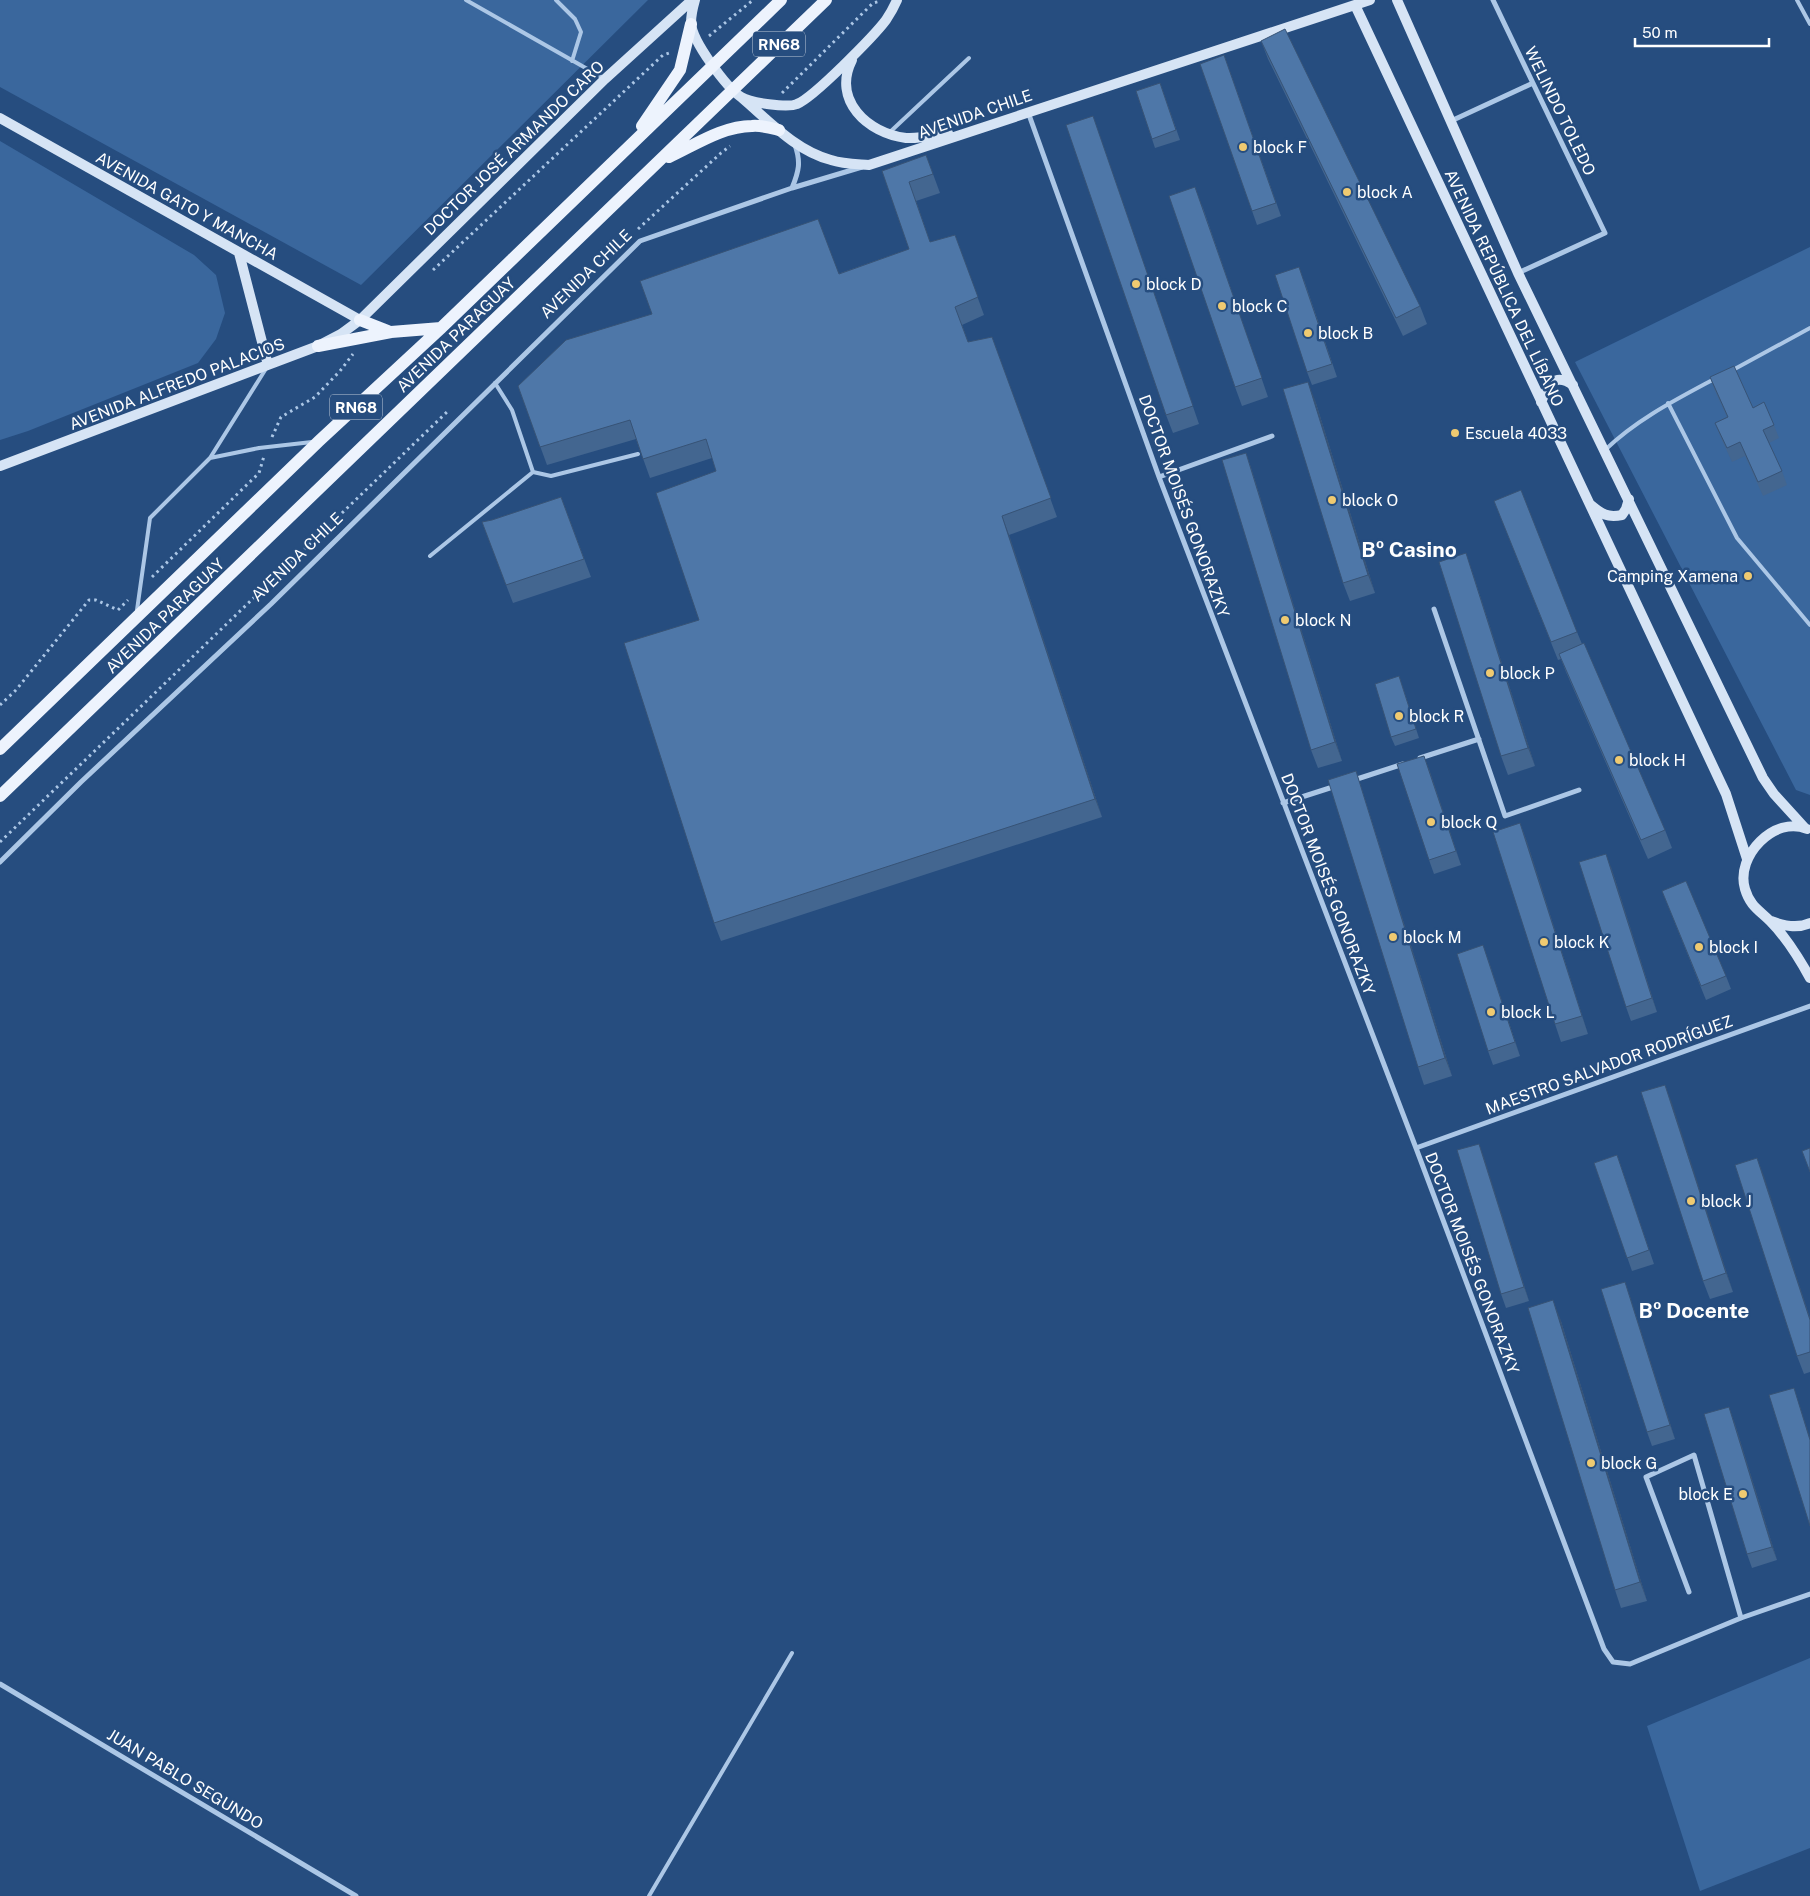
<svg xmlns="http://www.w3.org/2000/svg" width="1810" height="1896" viewBox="0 0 1810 1896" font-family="'Public Sans',sans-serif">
<rect width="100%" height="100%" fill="#264d7f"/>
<path fill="#3a679d" d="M 0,0 L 648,0 L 361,285 L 0,87 Z
M 0,141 L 194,255 L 216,275 L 225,313 L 216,339 L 198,363 L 28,431 L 0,440 Z
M 1810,247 L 1810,795 L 1796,790 L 1575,362 Z
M 1810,1658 L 1810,1848 L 1700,1891 L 1647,1726 Z"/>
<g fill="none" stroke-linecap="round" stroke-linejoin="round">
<path stroke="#acc7e6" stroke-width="3" stroke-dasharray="2.5 4" stroke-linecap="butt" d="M 709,36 L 753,0
M 782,93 L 873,3 L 881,1
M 638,229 L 721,153 L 730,146
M 433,270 L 663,55 L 669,53
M 272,437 L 281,417 L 315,397 L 340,371 L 353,354
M 152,577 L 259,473 L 264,456
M 0,705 L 16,690 L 89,600 L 96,600 L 118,610 L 128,600
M 0,842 L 448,411"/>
<path stroke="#acc7e6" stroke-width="4" d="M 466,0 L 605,79
M 556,0 L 575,19 L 581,32 L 572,61
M 1797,0 L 1810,24
M 890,132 L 969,58
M 1731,371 L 1810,328
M 495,383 L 512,410 L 533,472 L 551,476 L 638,454
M 1668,403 L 1737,538 L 1810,625
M 1605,450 C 1637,419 1677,399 1716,378
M 210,458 L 267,367
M 430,556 L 533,472
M 137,610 L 150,518 L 210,458 L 259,448 L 312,442
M 649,1896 L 792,1653"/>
<path stroke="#acc7e6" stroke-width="5" d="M 1493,0 L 1605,233 L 1518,273
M 1028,112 L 1159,477 L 1416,1148 L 1604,1649 L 1613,1662 L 1630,1664 L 1741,1618 L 1810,1594
M 1451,121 L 1533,83
M 792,188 C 799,171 801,162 795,145
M 1159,477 L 1272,436
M 1434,609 L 1505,816 L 1579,790
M 1420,758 L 1479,739
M 1354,780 L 1403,764
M 1283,803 L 1336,786
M 0,862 L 81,782 L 271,604 L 640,241 L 792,188 L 862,167
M 1416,1148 L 1810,1006
M 1689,1592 L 1646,1477 L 1694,1455 L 1741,1618
M 0,1684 L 356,1896"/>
<path stroke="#d6e4f5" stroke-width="10" d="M 695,0 C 693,7 691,15 691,23 C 692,41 726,87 741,97 C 750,103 788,108 797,104 C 813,98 874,36 886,20 C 890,14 894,7 897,0
M 1397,0 L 1518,273 L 1763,778 L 1774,794 L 1805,828
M 1355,5 L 1726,794 L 1747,859
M 852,60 C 832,100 867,133 906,138 C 920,139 934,135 948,133
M 742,98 C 769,121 796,151 831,160 C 843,164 856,164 869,165 L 1370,0
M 0,118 L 360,320
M 239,253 L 268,365
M 1541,402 C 1548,385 1554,372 1573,385
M 0,466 L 318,346 L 341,334 L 360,320 L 605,79 L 692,0
M 1591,505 C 1602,514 1607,518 1622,515 L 1626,509 L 1629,499
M 1807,829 C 1775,815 1735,856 1745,889 C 1750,906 1759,910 1770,921 C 1787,938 1799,958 1810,978
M 1771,921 C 1784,926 1797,929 1810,923"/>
<path stroke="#edf3fd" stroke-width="12" d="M 642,126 L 680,70 L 691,24
M 669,157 C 695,145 723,126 752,126 C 761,125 771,128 779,130
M 360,320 L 388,331
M 318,346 L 391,332 L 441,328
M 0,749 L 319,441 L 441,328 L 781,0
M 0,796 L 826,0"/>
</g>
<path fill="#436690" d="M 1261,41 L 1420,306 L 1427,324 L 1403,336 L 1268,59 Z
M 1224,55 L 1281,216 L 1257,225 L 1200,64 Z
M 1160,83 L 1180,140 L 1155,148 L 1136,91 Z
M 1099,134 L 1199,424 L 1173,433 L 1166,415 Z
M 926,155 L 940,193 L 916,201 L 930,242 L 955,235 L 984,315 L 962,325 L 968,342 L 992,337 L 1057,517 L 1009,535 L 1102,817 L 721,941 L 714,923 L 699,620 L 716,471 L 712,458 L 650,478 L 636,439 L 547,465 L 518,386 L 909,249 L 882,171 Z
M 1202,205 L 1268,397 L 1242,406 L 1235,387 Z
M 1304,280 L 1337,377 L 1312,385 L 1307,372 Z
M 1710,377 L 1753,408 L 1774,425 L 1779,438 L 1769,443 L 1782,471 L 1787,485 L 1763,496 L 1745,456 L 1732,462 L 1720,436 L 1715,423 L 1727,417 L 1715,391 Z
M 1315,400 L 1375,593 L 1350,601 L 1343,583 Z
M 1246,453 L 1252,471 L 1342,761 L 1318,768 L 1311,750 Z
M 561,497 L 591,577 L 513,603 L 482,522 L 492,520 Z
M 1494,501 L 1577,632 L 1582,644 L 1665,830 L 1672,848 L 1648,859 L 1566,672 L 1561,659 L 1558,660 Z
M 1472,571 L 1535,766 L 1508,775 L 1501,756 Z
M 1399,676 L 1419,738 L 1395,746 L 1391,737 Z
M 1429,769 L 1461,865 L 1434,874 L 1429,860 Z
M 1356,771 L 1362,790 L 1452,1076 L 1424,1085 L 1418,1067 Z
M 1520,823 L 1527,842 L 1588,1034 L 1561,1042 L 1555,1024 Z
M 1611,867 L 1657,1012 L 1631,1021 L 1626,1007 Z
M 1662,891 L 1726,976 L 1731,989 L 1706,1000 Z
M 1488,959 L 1520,1056 L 1493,1065 L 1488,1051 Z
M 1665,1085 L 1733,1292 L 1710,1299 L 1703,1281 Z
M 1479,1144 L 1529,1301 L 1506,1308 L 1501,1294 Z
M 1617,1155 L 1654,1264 L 1632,1271 L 1594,1163 Z
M 1757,1158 L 1810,1318 L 1810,1372 L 1804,1374 L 1797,1356 Z
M 1625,1282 L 1675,1439 L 1652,1446 L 1647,1432 Z
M 1560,1318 L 1647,1601 L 1621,1608 L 1615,1590 Z
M 1734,1421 L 1777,1560 L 1752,1568 L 1747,1554 Z"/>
<path fill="#375376" d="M 1308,382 L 1315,400 L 1375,593 L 1368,575 Z
M 1246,453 L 1252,471 L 1342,761 L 1335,742 Z
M 1002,516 L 1009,535 L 1102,817 L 1095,799 Z
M 1466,553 L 1472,571 L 1535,766 L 1528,748 Z
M 1424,756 L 1429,769 L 1461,865 L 1456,851 Z
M 1356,771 L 1362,790 L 1452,1076 L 1445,1058 Z
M 1520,823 L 1527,842 L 1588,1034 L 1582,1016 Z
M 1606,854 L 1611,867 L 1657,1012 L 1652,998 Z
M 1483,945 L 1488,959 L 1520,1056 L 1515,1042 Z
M 1665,1085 L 1672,1103 L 1733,1292 L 1726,1273 Z
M 1479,1144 L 1484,1157 L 1529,1301 L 1524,1287 Z
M 1757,1158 L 1764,1176 L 1810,1318 L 1810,1320 Z
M 1625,1282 L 1630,1296 L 1675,1439 L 1670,1425 Z
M 1553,1300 L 1560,1318 L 1647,1601 L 1640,1582 Z
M 1794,1388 L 1810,1437 L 1810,1440 Z
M 1729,1407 L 1734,1421 L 1777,1560 L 1772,1547 Z"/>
<path fill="#4e77a8" stroke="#375376" d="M 1285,29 L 1420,306 L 1396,318 L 1261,41 Z
M 1224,55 L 1276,203 L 1252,211 L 1200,64 Z
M 1160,83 L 1176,130 L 1152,139 L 1136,91 Z
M 1093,116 L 1193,406 L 1166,415 L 1066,125 Z
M 926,155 L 933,174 L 909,182 L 930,242 L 955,235 L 978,297 L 955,307 L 968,342 L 992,337 L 1051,498 L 1002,516 L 1095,799 L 714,923 L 624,643 L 699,620 L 656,493 L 716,471 L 706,439 L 643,459 L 630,420 L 540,447 L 518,386 L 566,340 L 652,314 L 640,281 L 818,219 L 839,274 L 909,249 L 882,171 Z
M 1195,187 L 1262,378 L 1235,387 L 1169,196 Z
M 1299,267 L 1332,364 L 1307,372 L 1275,275 Z
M 1734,366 L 1753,408 L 1764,402 L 1774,425 L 1763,430 L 1782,471 L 1758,482 L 1740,442 L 1727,448 L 1715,423 L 1728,417 L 1710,377 Z
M 1308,382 L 1368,575 L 1343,583 L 1283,389 Z
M 1246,453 L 1335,742 L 1311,750 L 1222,460 Z
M 1521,490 L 1577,632 L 1551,642 L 1494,501 Z
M 561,497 L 584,559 L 506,585 L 482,522 L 492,520 Z
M 1466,553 L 1528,748 L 1501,756 L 1439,562 Z
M 1584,643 L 1665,830 L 1641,840 L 1559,654 Z
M 1399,676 L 1416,729 L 1391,737 L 1375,684 Z
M 1424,756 L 1456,851 L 1429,860 L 1397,764 Z
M 1356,771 L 1445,1058 L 1418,1067 L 1328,780 Z
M 1520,823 L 1582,1016 L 1555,1024 L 1493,832 Z
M 1606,854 L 1652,998 L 1626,1007 L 1579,862 Z
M 1686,881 L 1726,976 L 1701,986 L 1662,891 Z
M 1483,945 L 1515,1042 L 1488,1051 L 1457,954 Z
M 1665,1085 L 1726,1273 L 1703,1281 L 1641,1092 Z
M 1479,1144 L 1524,1287 L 1501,1294 L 1457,1150 Z
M 1810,1148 L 1810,1172 L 1802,1151 Z
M 1617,1155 L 1649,1250 L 1627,1258 L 1594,1163 Z
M 1757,1158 L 1810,1320 L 1810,1352 L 1797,1356 L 1735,1165 Z
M 1625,1282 L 1670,1425 L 1647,1432 L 1601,1289 Z
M 1553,1300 L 1640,1582 L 1615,1590 L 1528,1308 Z
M 1794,1388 L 1810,1440 L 1810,1526 L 1769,1395 Z
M 1729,1407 L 1772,1547 L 1747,1554 L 1704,1414 Z"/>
<g fill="#efca71" stroke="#264d7f" stroke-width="2">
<circle cx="1243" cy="147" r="5"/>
<circle cx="1347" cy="192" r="5"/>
<circle cx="1136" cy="284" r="5"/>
<circle cx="1222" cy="306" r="5"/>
<circle cx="1308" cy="333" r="5"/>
<circle cx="1455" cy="433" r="5"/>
<circle cx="1332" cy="500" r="5"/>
<circle cx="1748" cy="576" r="5"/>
<circle cx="1285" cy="620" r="5"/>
<circle cx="1490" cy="673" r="5"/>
<circle cx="1399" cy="716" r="5"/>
<circle cx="1619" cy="760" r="5"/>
<circle cx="1431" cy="822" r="5"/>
<circle cx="1393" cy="937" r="5"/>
<circle cx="1544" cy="942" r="5"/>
<circle cx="1699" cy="947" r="5"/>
<circle cx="1491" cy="1012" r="5"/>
<circle cx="1691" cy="1201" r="5"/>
<circle cx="1591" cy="1463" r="5"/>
<circle cx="1743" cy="1494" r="5"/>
</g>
<g text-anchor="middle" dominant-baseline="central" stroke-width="5" stroke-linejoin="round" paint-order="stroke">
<g fill="#264d7f" stroke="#becad9" stroke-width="1">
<rect x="753" y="31.5" width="52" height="25" rx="4"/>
<rect x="330" y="394.5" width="52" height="25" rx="4"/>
</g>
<g font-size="15" font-weight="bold" fill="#fff">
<text x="779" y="44">RN68</text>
<text x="356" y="407">RN68</text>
</g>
<g font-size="16" fill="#fff" stroke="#264d7f">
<text transform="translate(1560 111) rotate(64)">WELINDO TOLEDO</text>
<text transform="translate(975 114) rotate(-19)">AVENIDA CHILE</text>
<text transform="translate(514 148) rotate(-44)">DOCTOR JOSÉ ARMANDO CARO</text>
<text transform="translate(187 206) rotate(29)">AVENIDA GATO Y MANCHA</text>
<text transform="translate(586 274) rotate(-44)">AVENIDA CHILE</text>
<text transform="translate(1504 288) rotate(65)">AVENIDA REPÚBLICA DEL LÍBANO</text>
<text transform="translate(456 335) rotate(-44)">AVENIDA PARAGUAY</text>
<text transform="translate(177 384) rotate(-21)">AVENIDA ALFREDO PALACIOS</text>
<text transform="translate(1184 506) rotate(70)">DOCTOR MOISÉS GONORAZKY</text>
<text transform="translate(297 557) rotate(-44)">AVENIDA CHILE</text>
<text transform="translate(165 616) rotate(-44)">AVENIDA PARAGUAY</text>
<text transform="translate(1328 884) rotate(69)">DOCTOR MOISÉS GONORAZKY</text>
<text transform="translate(1609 1065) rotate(-20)">MAESTRO SALVADOR RODRÍGUEZ</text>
<text transform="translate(1472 1263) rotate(69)">DOCTOR MOISÉS GONORAZKY</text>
<text transform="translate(185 1779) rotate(31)">JUAN PABLO SEGUNDO</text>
</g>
<g font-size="16" fill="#fff" stroke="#264d7f" text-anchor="start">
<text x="1253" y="147">block F</text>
<text x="1357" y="192">block A</text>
<text x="1146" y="284">block D</text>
<text x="1232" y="306">block C</text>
<text x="1318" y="333">block B</text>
<text x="1465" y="433">Escuela 4033</text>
<text x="1342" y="500">block O</text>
<text x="1738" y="576" text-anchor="end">Camping Xamena</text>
<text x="1295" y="620">block N</text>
<text x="1500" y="673">block P</text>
<text x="1409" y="716">block R</text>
<text x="1629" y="760">block H</text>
<text x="1441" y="822">block Q</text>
<text x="1403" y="937">block M</text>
<text x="1554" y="942">block K</text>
<text x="1709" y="947">block I</text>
<text x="1501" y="1012">block L</text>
<text x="1701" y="1201">block J</text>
<text x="1601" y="1463">block G</text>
<text x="1733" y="1494" text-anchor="end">block E</text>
</g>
<g font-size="21" font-weight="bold" fill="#fff" stroke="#264d7f">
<text x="1409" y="549">Bº Casino</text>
<text x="1694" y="1310">Bº Docente</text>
</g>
</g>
<path d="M1635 38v8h134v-8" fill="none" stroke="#ffffff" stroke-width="2.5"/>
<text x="1642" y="38" font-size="15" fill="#ffffff" stroke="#264d7f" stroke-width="4" paint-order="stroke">50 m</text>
</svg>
